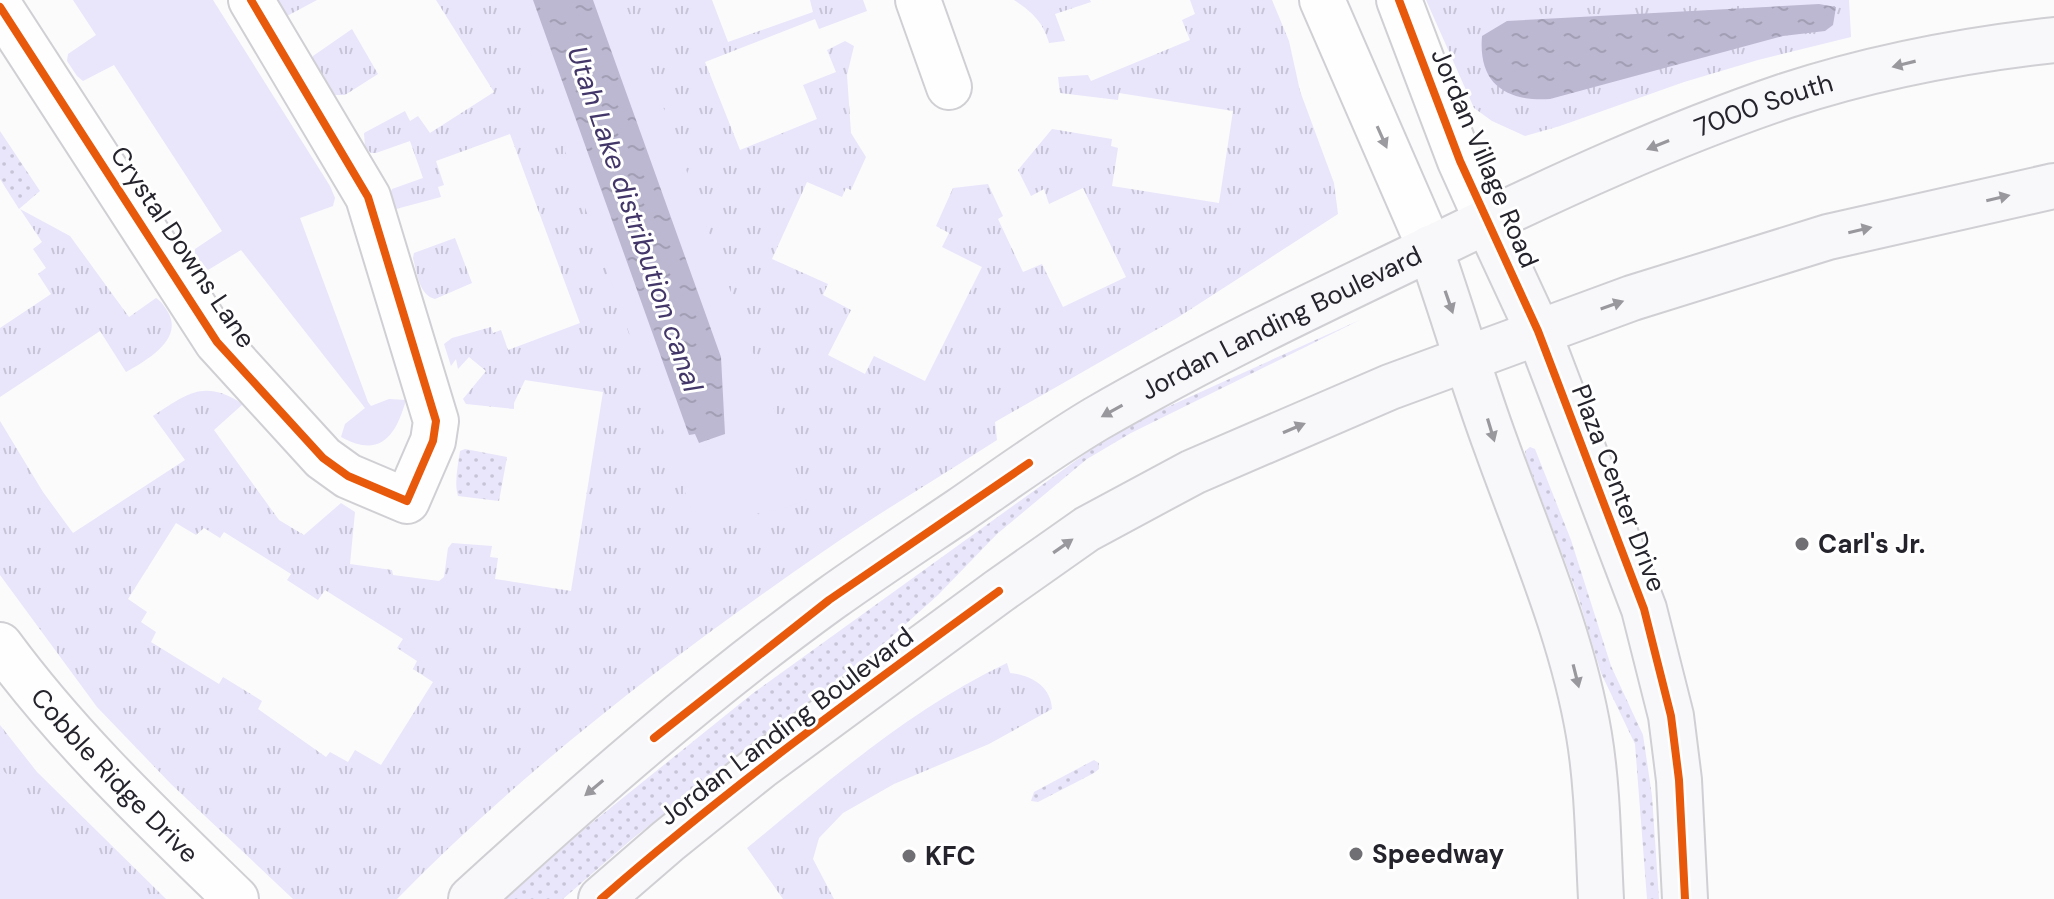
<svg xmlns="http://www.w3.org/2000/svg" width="2054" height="899" viewBox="0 0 2054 899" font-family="'DM Sans',sans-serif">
<defs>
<pattern id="grass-tufts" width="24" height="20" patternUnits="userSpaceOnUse" patternTransform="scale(2)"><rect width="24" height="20" fill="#e9e5fb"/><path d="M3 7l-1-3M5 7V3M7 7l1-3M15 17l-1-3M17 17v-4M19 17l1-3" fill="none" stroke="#c8c4d7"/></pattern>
<pattern id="garden-dots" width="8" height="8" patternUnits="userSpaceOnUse" patternTransform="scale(2)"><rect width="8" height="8" fill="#e9e5fb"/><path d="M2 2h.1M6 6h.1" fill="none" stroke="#c8c4d7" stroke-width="1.8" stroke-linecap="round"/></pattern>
<pattern id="water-ripples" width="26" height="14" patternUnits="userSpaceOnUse" patternTransform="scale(2)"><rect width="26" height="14" fill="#bdb8d2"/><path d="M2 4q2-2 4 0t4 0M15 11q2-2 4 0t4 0" fill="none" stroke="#a29eb4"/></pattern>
</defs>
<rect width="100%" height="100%" fill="#fbfbfb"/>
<path fill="url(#grass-tufts)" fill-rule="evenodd" d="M 273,0 L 317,0 L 287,16 Z
M 436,0 L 712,0 L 728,42 L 813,12 L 810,0 L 863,0 L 867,11 L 819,29 L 815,19 L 705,62 L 740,150 L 817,119 L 803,85 L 836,72 L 827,50 L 845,41 L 854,46 L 847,75 L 851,133 L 866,157 L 851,190 L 846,188 L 842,197 L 807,182 L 772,259 L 828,284 L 823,295 L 851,310 L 828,355 L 865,374 L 874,356 L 925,381 L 982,267 L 942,247 L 949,233 L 936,226 L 953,188 L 988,184 L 1003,216 L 998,219 L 1023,272 L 1042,264 L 1063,307 L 1126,277 L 1083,188 L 1049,204 L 1044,189 L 1031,196 L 1018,170 L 1052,129 L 1112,139 L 1111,146 L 1118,148 L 1112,186 L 1219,203 L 1233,111 L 1119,93 L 1118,100 L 1060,93 L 1058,77 L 1088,75 L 1091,81 L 1190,40 L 1182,20 L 1195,14 L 1190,0 L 1272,0 L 1289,41 L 1300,91 L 1334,183 L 1338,214 L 1177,318 L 995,422 L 997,440 C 940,477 880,512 824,551 C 673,655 525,768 397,899 L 293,899 L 171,784 L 97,707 L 0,575 L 0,421 L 43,492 L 73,533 L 185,460 L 153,416 C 188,393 204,379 243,404 L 214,430 L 279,520 L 304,535 L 341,503 L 355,512 L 350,564 L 392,570 L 393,575 L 439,581 L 444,577 L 448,548 L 452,543 L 492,546 L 490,557 L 498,558 L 495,579 L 571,591 L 603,392 L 525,380 L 514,403 L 514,409 L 466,404 L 463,399 L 486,371 L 469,357 L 458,369 L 456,359 L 451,366 L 444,344 L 452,338 L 491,327 L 493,333 L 501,330 L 508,350 L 580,323 L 510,134 L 436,161 L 444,185 L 438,187 L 441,197 L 396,209 L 389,197 L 392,189 L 423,178 L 410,141 L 376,153 L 371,153 L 365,147 L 364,133 L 405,111 L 410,121 L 418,116 L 430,133 L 494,92 ZM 176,523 L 196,535 L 204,528 L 220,538 L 224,532 L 291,574 L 287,580 L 318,600 L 325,590 L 403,639 L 397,648 L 417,661 L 413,669 L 433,682 L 381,765 L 355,750 L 348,762 L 330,752 L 326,757 L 258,709 L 262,701 L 223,677 L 219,684 L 151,642 L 156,632 L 141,622 L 147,612 L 128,599 Z
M 1014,0 L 1090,0 L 1091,2 L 1055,14 L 1065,41 L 1049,43 C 1043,22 1032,12 1014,0 Z
M 1426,0 L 1849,0 L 1851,37 L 1758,60 L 1684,82 L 1560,126 L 1525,136 L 1492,121 L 1474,108 Z
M 352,29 L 378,74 L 345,95 L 333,95 L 313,65 L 313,56 Z
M 20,209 L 70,236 L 129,317 L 156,298 C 162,302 164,306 168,312 C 184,340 145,361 126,372 L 100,331 L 0,397 L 0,328 L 51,294 L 38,274 L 46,268 L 33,249 L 42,242 Z
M 455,238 L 472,283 L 435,299 C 419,295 417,273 413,258 L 414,253 Z
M 1007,663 L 1010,673 C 1030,675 1051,686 1052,709 L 989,744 L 894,784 L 843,813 L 819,838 L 813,859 L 834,899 L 783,899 L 747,848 C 830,780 910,709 1007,663 Z
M 0,725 L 37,772 L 166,899 L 0,899 Z"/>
<path fill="#e9e5fb" d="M 73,0 L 213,0 L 330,186 L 335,198 L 333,206 L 300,218 L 368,402 L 371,406 L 389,399 L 406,400 C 396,435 381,459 341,437 L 345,424 L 365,408 L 241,250 L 208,270 L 195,255 L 195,249 L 222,231 L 114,65 L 83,81 L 77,76 L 67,61 L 68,54 L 96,35 Z
M 512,0 L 624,0 L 807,500 L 784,508 L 697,526 Z
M 0,767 L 123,899 L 0,899 Z"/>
<path fill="url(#garden-dots)" d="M 0,131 L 40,191 L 19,209 L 0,179 Z
M 1362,319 L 1131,433 L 1087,459 L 997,534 L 938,595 L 888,640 L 632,839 L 563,899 L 506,899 L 583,830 L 752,694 L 1121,428 Z
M 1530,447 L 1535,449 L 1571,540 L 1611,666 L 1643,735 L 1652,796 L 1659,899 L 1647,899 L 1635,744 L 1601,673 L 1578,596 L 1526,458 L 1525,451 Z
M 465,449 L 507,457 L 499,501 L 458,496 C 454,483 458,465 460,451 Z
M 1094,760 L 1099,763 L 1099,769 L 1094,773 L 1038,802 L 1031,801 L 1034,792 Z"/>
<path fill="url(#water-ripples)" d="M 533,0 L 593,0 L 721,357 L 725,434 L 699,443 L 695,434 L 689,435 Z
M 1819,4 L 1836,7 L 1833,25 L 1825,31 L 1783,36 L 1550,99 C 1505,102 1478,83 1482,36 L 1507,21 Z"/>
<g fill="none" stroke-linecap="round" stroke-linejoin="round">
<defs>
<g id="street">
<path d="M 918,0 L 949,87"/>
<path d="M 1322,0 L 1430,248"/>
<path d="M 1399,0 L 1460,161 L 1487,221"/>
<path d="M 0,7 L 217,342 L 323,458 L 348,476 L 407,501 L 433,441 L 436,421 L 368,197 L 251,0"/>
<path id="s1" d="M 0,645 C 69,739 153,818 236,899"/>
</g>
<g id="secondary">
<path d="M 1487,221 L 1538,331 L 1644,609 L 1671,716 L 1679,780 L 1685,899"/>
<path d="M 1430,248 C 1453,313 1472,380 1496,445 C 1530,540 1572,634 1589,735 C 1598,789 1598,844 1601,899"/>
<path id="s2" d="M 471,899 C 586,794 704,690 830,599 C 872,569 916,540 959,511 C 1004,480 1049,447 1096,419 C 1210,353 1329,297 1448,240 C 1557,187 1670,135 1785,96 C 1873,67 1963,50 2054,40"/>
<path d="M 601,899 L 668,841 L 760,767 L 999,591 L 1087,529 L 1193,472 L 1390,387 L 1632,298 L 1828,237 L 2054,186"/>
</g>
</defs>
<use href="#street" stroke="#d0cfd3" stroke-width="48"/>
<use href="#secondary" stroke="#d0cfd3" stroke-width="48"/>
<use href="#street" stroke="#fefefe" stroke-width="44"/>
<use href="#secondary" stroke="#f8f7fa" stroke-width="44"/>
<defs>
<path id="cycleway" d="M 1399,0 L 1460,161 L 1538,331 L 1644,609 L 1671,716 L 1679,780 L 1685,899
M 0,7 L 217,342 L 323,458 L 348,476 L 407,501 L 433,441 L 436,421 L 368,197 L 251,0
M 654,738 L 829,600 L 1029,463
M 601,899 C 728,788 863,690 999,591"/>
</defs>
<use href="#cycleway" stroke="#fff" stroke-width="13"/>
<use href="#cycleway" stroke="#e8590c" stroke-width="8"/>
</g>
<defs><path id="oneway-solid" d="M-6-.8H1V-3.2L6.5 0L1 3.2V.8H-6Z" transform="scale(2)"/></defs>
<g fill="#99989d">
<use href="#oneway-solid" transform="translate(1904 64) rotate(166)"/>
<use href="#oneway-solid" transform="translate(1658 145) rotate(158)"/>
<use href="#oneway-solid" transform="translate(1998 198) rotate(-13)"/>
<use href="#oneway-solid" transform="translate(1860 230) rotate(-13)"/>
<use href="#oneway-solid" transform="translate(1449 302) rotate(71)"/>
<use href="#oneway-solid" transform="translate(1612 305) rotate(-19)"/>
<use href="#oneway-solid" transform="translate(1112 411) rotate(151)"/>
<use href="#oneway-solid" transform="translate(1294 428) rotate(-23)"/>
<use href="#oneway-solid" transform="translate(1491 430) rotate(73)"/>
<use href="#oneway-solid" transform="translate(1063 546) rotate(-35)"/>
<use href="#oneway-solid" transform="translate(1576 676) rotate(76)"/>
<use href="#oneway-solid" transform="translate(594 788) rotate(140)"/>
</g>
<use fill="#9c9ba0" href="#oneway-solid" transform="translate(1382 137) rotate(66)"/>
<g fill="#706f74" stroke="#fff" stroke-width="3">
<circle cx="1802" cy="544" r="8"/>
<circle cx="1356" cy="854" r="8"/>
<circle cx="909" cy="856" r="8"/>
</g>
<g text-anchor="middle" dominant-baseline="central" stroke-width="6" stroke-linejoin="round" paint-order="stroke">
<g font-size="26" fill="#25232c" stroke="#fff">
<text stroke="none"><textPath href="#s2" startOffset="1528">7000 South</textPath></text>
<text transform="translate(1485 158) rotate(67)">Jordan Village Road</text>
<text transform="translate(183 247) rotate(56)">Crystal Downs Lane</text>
<text stroke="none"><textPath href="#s2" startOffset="998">Jordan Landing Boulevard</textPath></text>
<text transform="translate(1619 488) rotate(69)">Plaza Center Drive</text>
<text transform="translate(786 726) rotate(-37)">Jordan Landing Boulevard</text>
<text stroke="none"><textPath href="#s1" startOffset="174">Cobble Ridge Drive</textPath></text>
</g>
<g font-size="26" font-weight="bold" fill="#25232c" stroke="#fff" text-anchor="start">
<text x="1818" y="544">Carl's Jr.</text>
<text x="1372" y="854">Speedway</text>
<text x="925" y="856">KFC</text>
</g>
<g font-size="28" font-style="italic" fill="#433669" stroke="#fff">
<text transform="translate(635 219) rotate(71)">Utah Lake distribution canal</text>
</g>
</g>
</svg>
